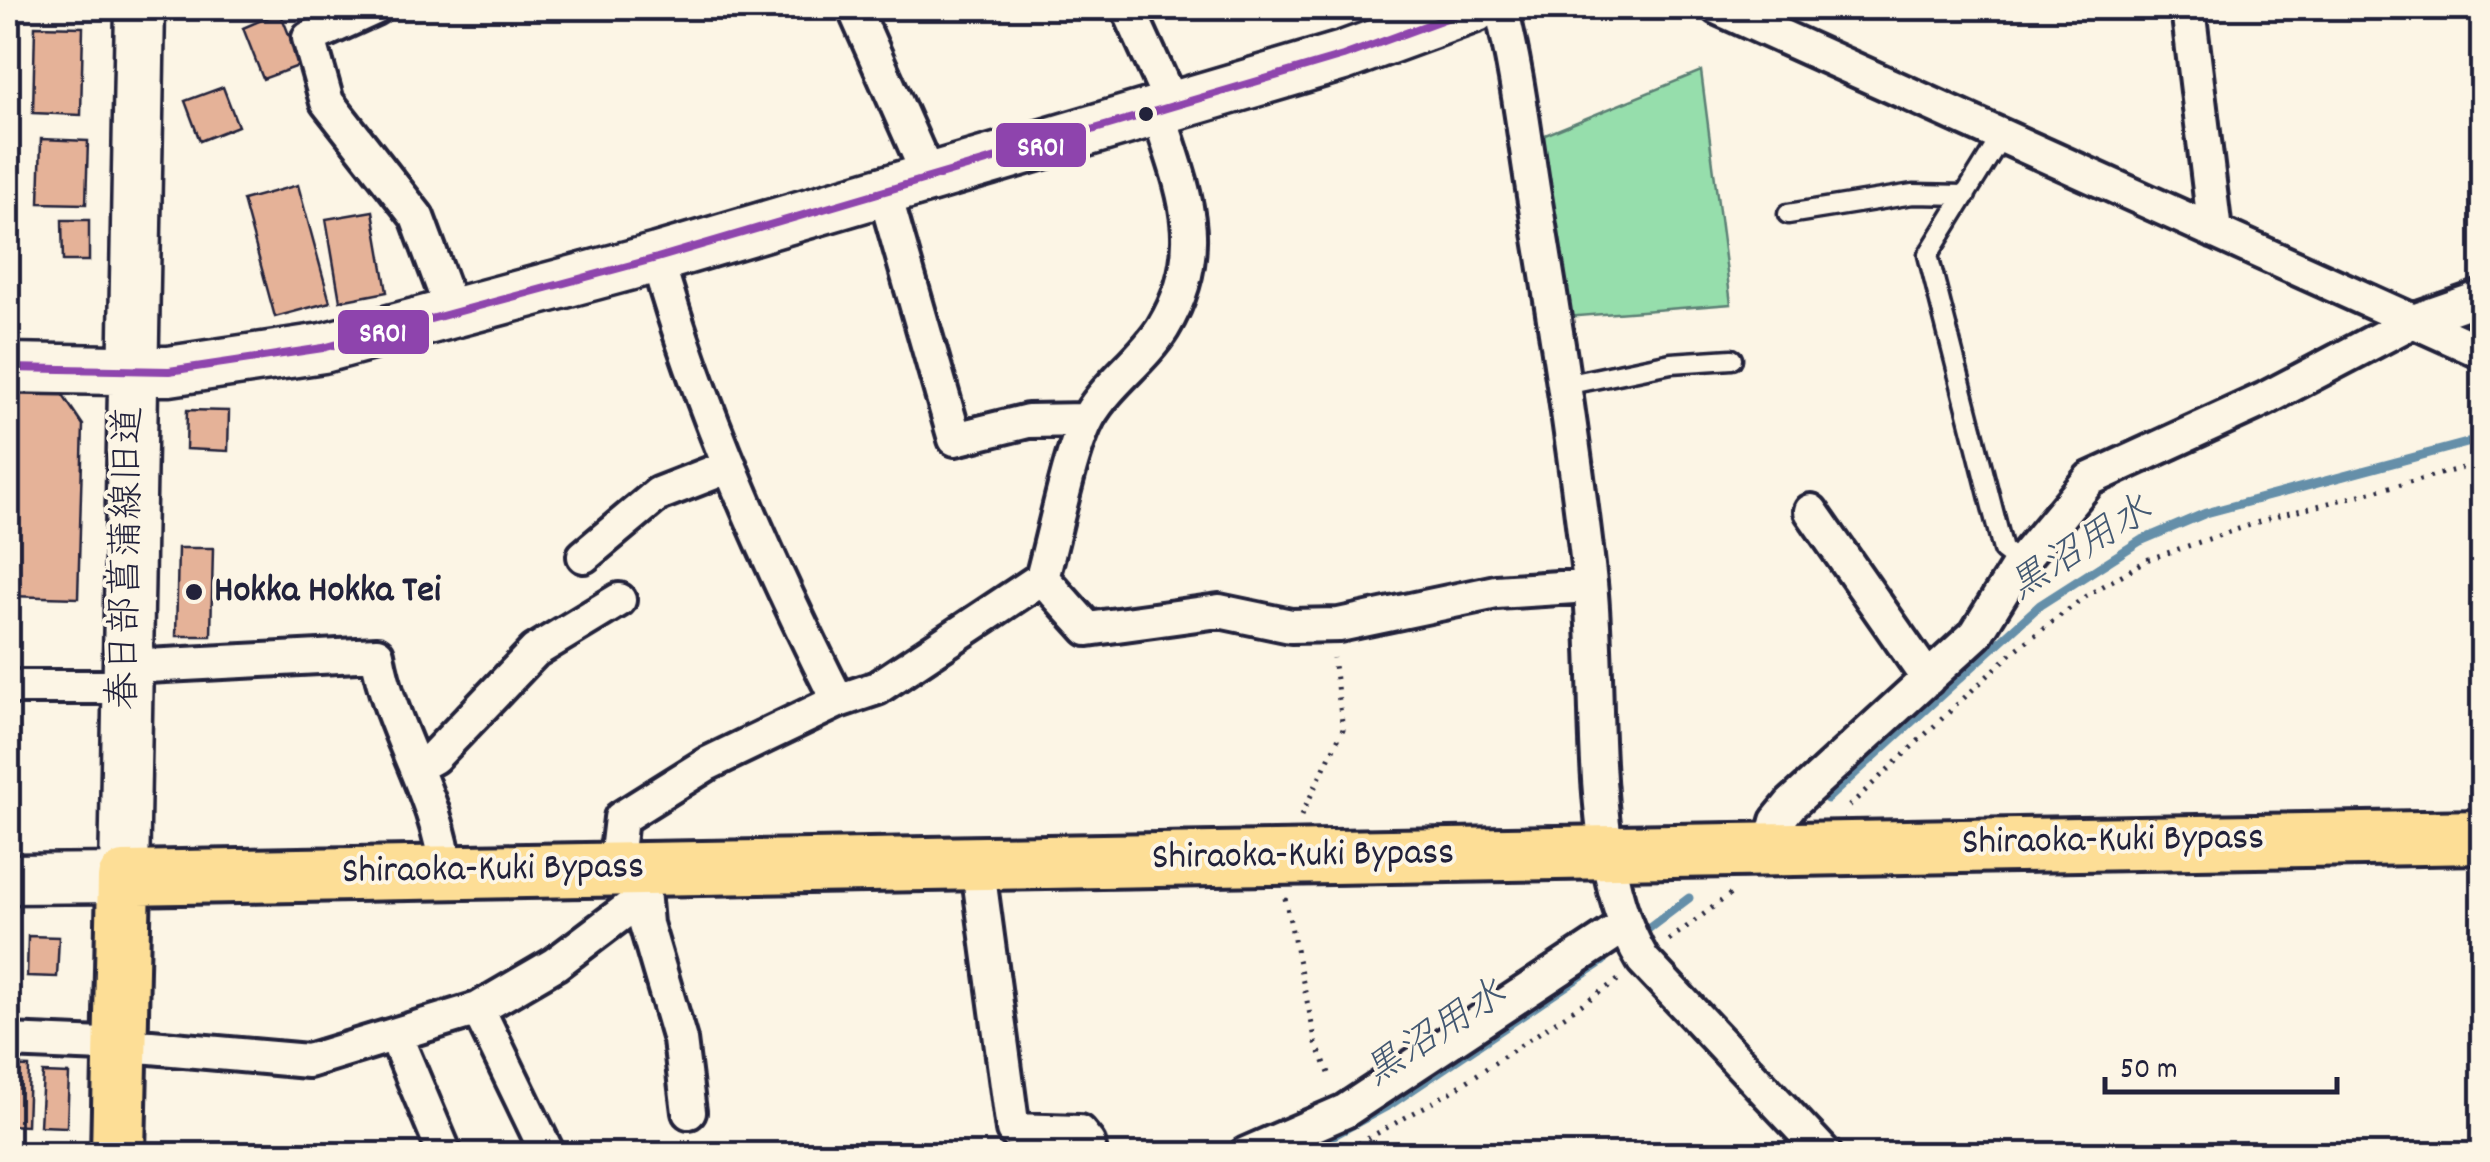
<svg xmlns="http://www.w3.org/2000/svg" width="2490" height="1162" viewBox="0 0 2490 1162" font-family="Dekko,'Klee One',sans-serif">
<rect width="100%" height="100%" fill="#fcf5e5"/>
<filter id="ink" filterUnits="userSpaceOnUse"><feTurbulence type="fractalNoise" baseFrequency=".01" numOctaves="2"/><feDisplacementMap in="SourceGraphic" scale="20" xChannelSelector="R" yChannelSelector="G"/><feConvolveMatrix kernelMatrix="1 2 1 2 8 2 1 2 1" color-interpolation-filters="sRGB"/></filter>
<g filter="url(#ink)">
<path fill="#96deac" stroke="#5c8074" stroke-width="2.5" d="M 1701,71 L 1731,304 L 1565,317 L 1540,137 Z"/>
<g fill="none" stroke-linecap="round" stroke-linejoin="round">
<path stroke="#658fa9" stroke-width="9" d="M 1827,799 L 2040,605 L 2140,541 L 2206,513 L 2482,439
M 1648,929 L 1689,898
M 1299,1154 L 1391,1104 L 1603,961"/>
</g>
<path fill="#e5b298" stroke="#22223b" stroke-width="2.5" d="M 280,12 L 301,65 L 263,79 L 243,28 Z
M 35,26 L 83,27 L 81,115 L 33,113 Z
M 223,87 L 238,126 L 200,141 L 185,101 Z
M 41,139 L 88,141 L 86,204 L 39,203 Z
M 298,185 L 330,302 L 275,317 L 243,200 Z
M 373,211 L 387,292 L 340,301 L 326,219 Z
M 62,220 L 89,220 L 89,261 L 63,261 Z
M 8,392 L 62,394 L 83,425 L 78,598 L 8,596 Z
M 187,410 L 229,411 L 228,451 L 186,449 Z
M 178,548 L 213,548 L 211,636 L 176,636 Z
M 28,936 L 59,937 L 57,977 L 27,976 Z
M 9,1066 L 29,1067 L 27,1126 L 8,1125 Z
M 43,1073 L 69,1074 L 67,1127 L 40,1126 Z"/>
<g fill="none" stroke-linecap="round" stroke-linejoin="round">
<defs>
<path id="lane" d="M 2001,137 L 1928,255 L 2003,550 L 2020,563
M 1788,214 L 1913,194 L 1966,195
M 1565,385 L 1671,363 L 1732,359"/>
<path id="street" d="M 375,8 L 309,38 L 327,102 L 417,217 L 453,314
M 854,8 L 928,175
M 1128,8 L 1172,105
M 1501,8 C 1518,73 1525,142 1536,208 C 1557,333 1576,457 1590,583 C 1602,698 1584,862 1643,960 L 1825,1154
M 1718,8 L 2482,352
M 2188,8 L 2215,232
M 883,188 L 955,439 L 1028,421 L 1087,420
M 657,258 C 700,411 767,560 838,701
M 1811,511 L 1928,679
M 584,556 L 658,494 L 730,466
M 1042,578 C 1054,536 1070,450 1089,416 C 1109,382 1143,360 1163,328 C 1211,248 1183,189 1157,109
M 127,667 L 377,654 C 390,730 438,794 446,872
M 8,687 L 127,687
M 416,767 L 434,757 L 535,651 L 619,600
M 1770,847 L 1777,821 L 1791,804 L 1976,634 L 2020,563 L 2090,479 L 2265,399 L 2413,321 L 2482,297
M 977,862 L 1013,1130 L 1079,1132 L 1088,1143 L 1090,1154
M 615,869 L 621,818 L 707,764 L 838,701 L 877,688 L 1042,578 L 1088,629 L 1219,611 L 1291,626 L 1339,625 L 1496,592 L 1590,586
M 642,878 L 646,924 L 680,1040 L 689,1112
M 478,1009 L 548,1154
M 395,1035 L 445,1154
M 8,1041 L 151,1047 L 308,1061 L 478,1009 L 555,964 L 642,898
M 1246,1154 L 1345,1111 L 1623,927"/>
<path id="secondary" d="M 8,368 L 169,371 L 323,348 L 657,258 L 1343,56 L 1474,8
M 8,879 L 124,878 L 140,8"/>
<path id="primary" d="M 118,1154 L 124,878 L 2482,837"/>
</defs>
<use href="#lane" stroke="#22223b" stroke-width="25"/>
<use href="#street" stroke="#22223b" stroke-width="40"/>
<use href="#secondary" stroke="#22223b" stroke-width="55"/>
<use href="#primary" stroke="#22223b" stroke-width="60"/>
<path stroke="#22223b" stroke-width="5" stroke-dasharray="2.5 8" stroke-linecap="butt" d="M 1849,806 L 2013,652 L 2086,596 L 2149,559 L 2271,518 L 2482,463
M 1301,816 L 1343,729 L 1333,658
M 1285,898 L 1316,1043 L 1332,1080
M 1669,940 L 1732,893
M 1340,1154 L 1451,1092 L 1621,978"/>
<use href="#lane" stroke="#fcf5e5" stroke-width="18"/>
<use href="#street" stroke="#fcf5e5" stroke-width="32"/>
<use href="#secondary" stroke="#fcf5e5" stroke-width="48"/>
<use href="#primary" stroke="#fdde96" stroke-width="52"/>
<defs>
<path id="bus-1" d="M 8,368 L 169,371 L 323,348 L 657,258 L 1343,56 L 1474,8"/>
</defs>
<use href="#bus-1" stroke="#fcf5e5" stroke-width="15"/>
<use href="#bus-1" stroke="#8e44ad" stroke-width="8"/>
</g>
</g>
<g fill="#22223b" stroke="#fcf5e5" stroke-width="4">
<circle cx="1146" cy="114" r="9"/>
<circle cx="194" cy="592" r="10"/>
</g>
<g text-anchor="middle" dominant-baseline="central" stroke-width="8" stroke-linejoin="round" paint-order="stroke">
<g font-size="38" fill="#22223b" stroke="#fcf5e5">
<text transform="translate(129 558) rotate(-89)">春日部菖蒲線旧道</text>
<text transform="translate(2113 842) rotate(-1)">Shiraoka-Kuki Bypass</text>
<text transform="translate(1303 857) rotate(-1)">Shiraoka-Kuki Bypass</text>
<text transform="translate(493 871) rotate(-1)">Shiraoka-Kuki Bypass</text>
</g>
<g font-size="38" font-weight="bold" fill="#22223b" stroke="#fcf5e5" text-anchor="start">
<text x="214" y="592">Hokka Hokka Tei</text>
</g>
<g font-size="40" font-style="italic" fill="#435872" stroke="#fcf5e5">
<text transform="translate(2082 551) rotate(-32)">黒沼用水</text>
<text transform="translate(1437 1036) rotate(-33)">黒沼用水</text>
</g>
</g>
<g stroke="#fcf5e5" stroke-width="4">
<rect x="994" y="121" width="94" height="48" rx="10" fill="#8e44ad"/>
<rect x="336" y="308" width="95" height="48" rx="10" fill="#8e44ad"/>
</g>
<g font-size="28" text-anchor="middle" font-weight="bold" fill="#fff">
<text x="1041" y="155">SR01</text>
<text x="383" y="341">SR01</text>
</g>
<rect width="2490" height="1162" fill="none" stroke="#fcf5e5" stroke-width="40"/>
<rect x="20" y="20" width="2450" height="1122" fill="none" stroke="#22223b" stroke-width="4" filter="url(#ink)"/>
<path d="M2105 1077v15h232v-15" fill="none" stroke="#22223b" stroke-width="5"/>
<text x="2120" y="1077" font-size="30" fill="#22223b" stroke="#fcf5e5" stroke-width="8" paint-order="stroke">50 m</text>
</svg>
